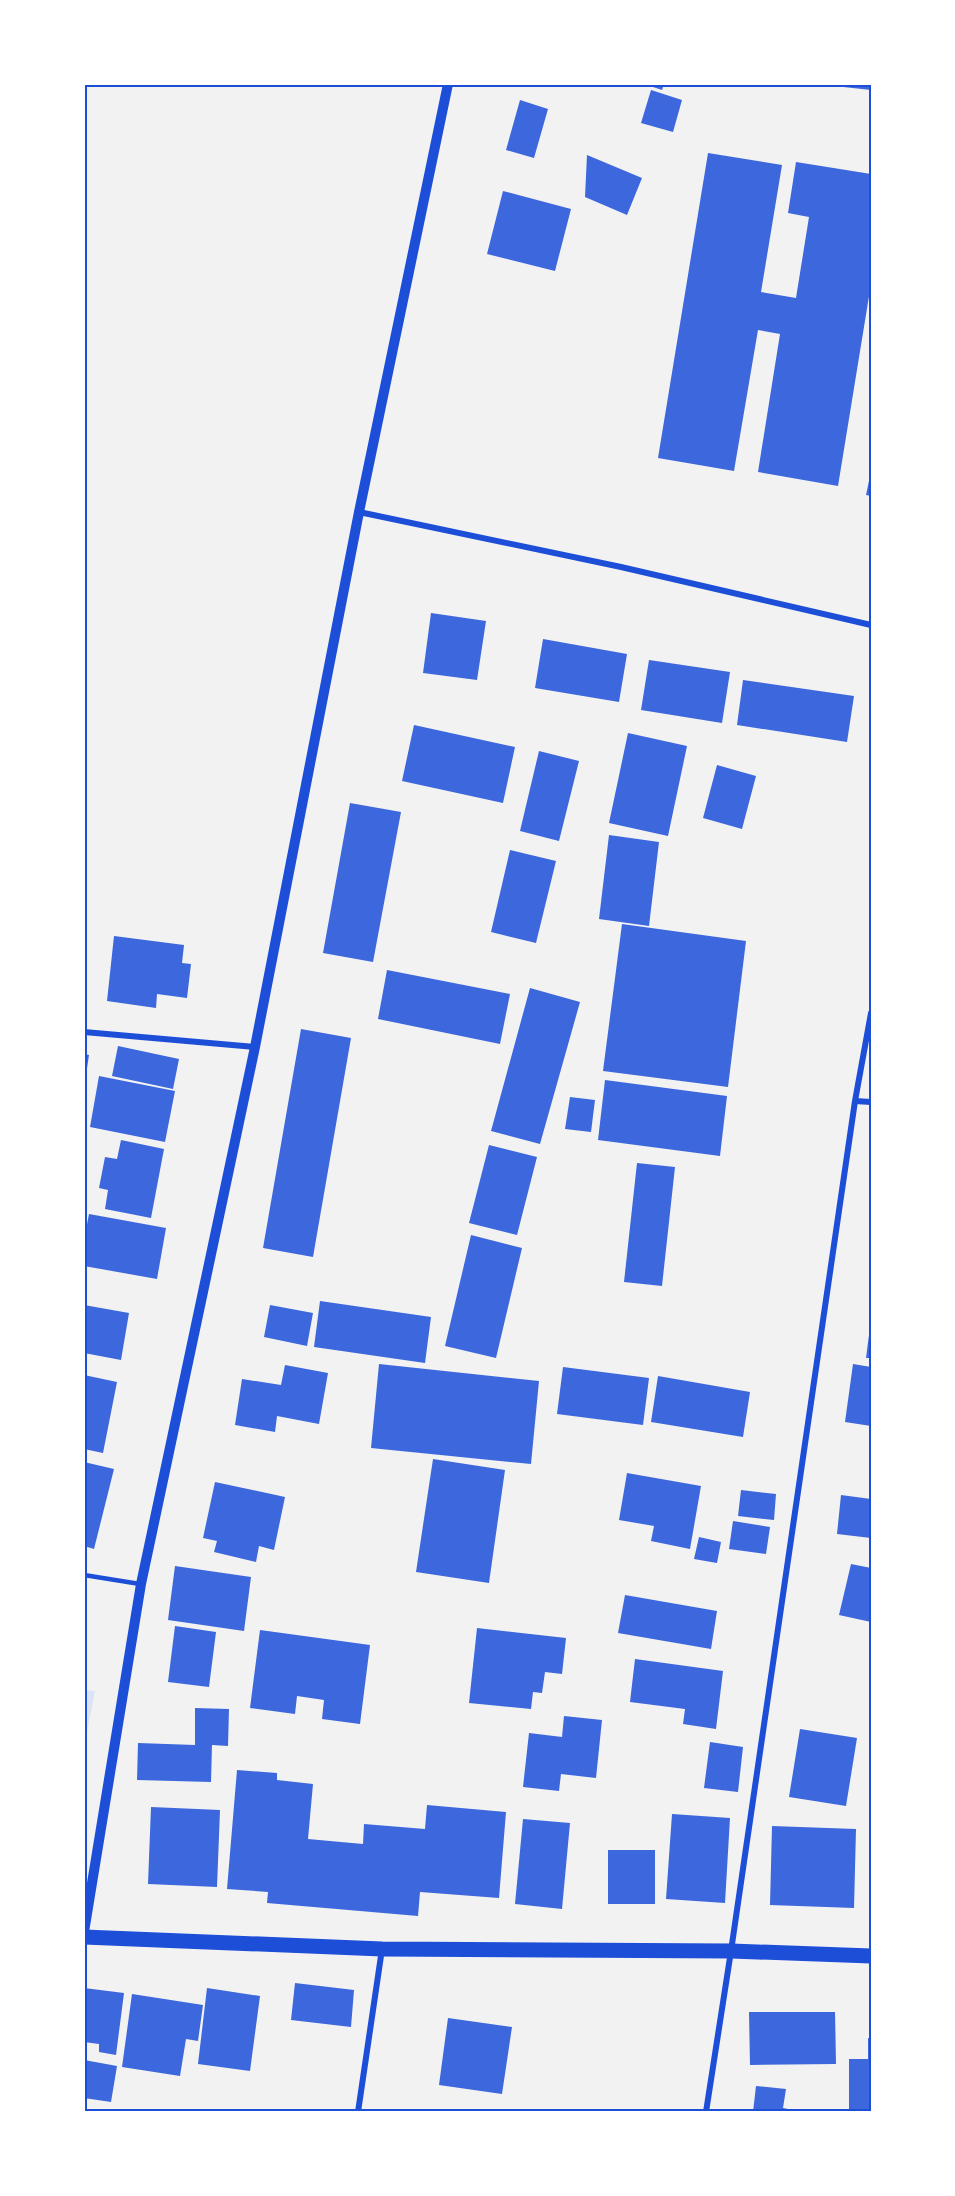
<svg xmlns="http://www.w3.org/2000/svg" width="955" height="2196" viewBox="0 0 955 2196" font-family="'Roboto Condensed',sans-serif">
<rect width="100%" height="100%" fill="#f2f2f2"/>
<path fill="#dbe4f7" d="M 84,1690 L 95,1691 L 84,1747 Z"/>
<path fill="#3d67dc" d="M 644,84 L 664,84 L 662,90 Z
M 834,84 L 871,84 L 871,90 L 834,86 Z
M 651,90 L 682,100 L 673,132 L 641,123 Z
M 520,100 L 548,109 L 534,158 L 506,150 Z
M 708,153 L 782,165 L 761,292 L 796,298 L 809,217 L 788,213 L 796,162 L 871,174 L 871,284 L 838,486 L 758,472 L 780,334 L 758,330 L 734,471 L 658,458 Z
M 587,155 L 642,178 L 627,215 L 585,197 Z
M 503,191 L 571,209 L 555,271 L 487,254 Z
M 870,476 L 871,476 L 871,496 L 866,495 Z
M 431,613 L 486,621 L 477,680 L 423,673 Z
M 543,639 L 627,654 L 619,702 L 535,688 Z
M 649,660 L 730,672 L 722,723 L 641,710 Z
M 743,680 L 854,696 L 847,742 L 737,725 Z
M 414,725 L 515,747 L 503,803 L 402,781 Z
M 628,733 L 687,746 L 668,836 L 609,823 Z
M 539,751 L 579,761 L 559,841 L 520,831 Z
M 717,765 L 756,776 L 742,829 L 703,818 Z
M 350,803 L 401,812 L 373,962 L 323,953 Z
M 609,835 L 659,842 L 649,926 L 599,919 Z
M 510,850 L 556,861 L 536,943 L 491,932 Z
M 622,924 L 746,941 L 728,1087 L 603,1071 Z
M 114,936 L 184,945 L 182,963 L 191,964 L 187,998 L 157,994 L 156,1008 L 107,1001 Z
M 387,970 L 510,994 L 500,1044 L 378,1019 Z
M 530,988 L 580,1002 L 540,1144 L 491,1131 Z
M 301,1029 L 351,1038 L 313,1257 L 263,1248 Z
M 118,1046 L 179,1059 L 173,1089 L 112,1076 Z
M 84,1054 L 89,1055 L 86,1075 L 84,1074 Z
M 99,1076 L 175,1091 L 165,1142 L 90,1127 Z
M 605,1080 L 727,1096 L 720,1156 L 598,1140 Z
M 570,1097 L 595,1100 L 591,1132 L 565,1129 Z
M 121,1140 L 164,1149 L 151,1218 L 105,1209 L 108,1190 L 99,1188 L 105,1157 L 117,1159 Z
M 489,1145 L 537,1157 L 517,1235 L 469,1223 Z
M 637,1163 L 675,1167 L 662,1286 L 624,1282 Z
M 89,1214 L 166,1228 L 157,1279 L 84,1266 L 84,1240 Z
M 471,1235 L 522,1248 L 496,1358 L 445,1346 Z
M 320,1301 L 431,1317 L 425,1363 L 314,1347 Z
M 84,1305 L 129,1313 L 121,1360 L 84,1353 Z
M 270,1305 L 313,1313 L 307,1346 L 264,1337 Z
M 870,1327 L 871,1327 L 871,1358 L 866,1358 Z
M 379,1364 L 539,1381 L 531,1464 L 371,1448 Z
M 853,1364 L 871,1367 L 871,1426 L 845,1422 Z
M 285,1365 L 328,1373 L 319,1424 L 277,1416 L 275,1432 L 235,1425 L 242,1379 L 281,1385 Z
M 563,1367 L 649,1378 L 643,1425 L 557,1414 Z
M 84,1375 L 117,1382 L 103,1453 L 84,1449 Z
M 658,1376 L 750,1392 L 743,1437 L 651,1422 Z
M 433,1459 L 505,1470 L 489,1583 L 416,1572 Z
M 84,1462 L 114,1469 L 94,1549 L 84,1546 Z
M 627,1473 L 701,1486 L 690,1549 L 651,1541 L 654,1526 L 619,1520 Z
M 215,1482 L 285,1497 L 274,1550 L 259,1546 L 256,1562 L 214,1552 L 217,1541 L 203,1538 Z
M 741,1490 L 776,1494 L 774,1520 L 738,1516 Z
M 841,1495 L 871,1499 L 871,1538 L 837,1534 Z
M 733,1521 L 770,1527 L 766,1554 L 729,1549 Z
M 699,1537 L 721,1542 L 717,1563 L 694,1559 Z
M 851,1564 L 871,1568 L 871,1622 L 839,1615 Z
M 175,1566 L 251,1577 L 244,1631 L 168,1620 Z
M 625,1595 L 717,1611 L 711,1649 L 618,1633 Z
M 175,1626 L 216,1632 L 209,1687 L 168,1682 Z
M 477,1628 L 566,1638 L 562,1674 L 545,1672 L 542,1693 L 533,1692 L 531,1709 L 469,1703 Z
M 260,1630 L 370,1645 L 360,1724 L 322,1719 L 324,1700 L 297,1696 L 295,1714 L 250,1708 Z
M 635,1659 L 723,1671 L 716,1729 L 683,1724 L 685,1709 L 630,1702 Z
M 195,1708 L 229,1709 L 228,1746 L 212,1745 L 211,1782 L 137,1780 L 138,1743 L 195,1745 Z
M 564,1716 L 602,1720 L 596,1778 L 561,1774 L 559,1791 L 523,1787 L 529,1733 L 562,1737 Z
M 800,1729 L 857,1738 L 846,1806 L 789,1797 Z
M 710,1742 L 743,1747 L 738,1792 L 704,1788 Z
M 237,1770 L 277,1773 L 277,1780 L 313,1784 L 308,1839 L 363,1844 L 364,1824 L 425,1829 L 427,1805 L 506,1812 L 499,1898 L 420,1892 L 418,1916 L 267,1903 L 268,1892 L 227,1889 Z
M 151,1807 L 220,1810 L 217,1887 L 148,1884 Z
M 672,1814 L 730,1818 L 725,1903 L 666,1899 Z
M 523,1819 L 570,1823 L 562,1909 L 515,1904 Z
M 772,1826 L 856,1829 L 854,1908 L 770,1905 Z
M 608,1850 L 655,1850 L 655,1904 L 608,1904 Z
M 295,1983 L 354,1990 L 351,2027 L 291,2020 Z
M 84,1988 L 124,1993 L 116,2055 L 99,2052 L 99,2044 L 84,2042 Z
M 207,1988 L 260,1996 L 250,2071 L 198,2064 Z
M 132,1994 L 203,2005 L 198,2041 L 186,2039 L 180,2076 L 122,2067 Z
M 749,2012 L 835,2012 L 836,2064 L 750,2065 Z
M 448,2018 L 512,2027 L 502,2094 L 439,2085 Z
M 868,2038 L 871,2038 L 871,2112 L 849,2112 L 849,2059 L 868,2059 Z
M 84,2060 L 117,2066 L 111,2102 L 84,2098 Z
M 756,2086 L 786,2089 L 783,2108 L 803,2112 L 753,2112 Z"/>
<g fill="none" stroke-linecap="round" stroke-linejoin="round">
<path stroke="#1d4ed8" stroke-width="4.5" d="M 84,1575 L 140,1584"/>
<path stroke="#1d4ed8" stroke-width="6" d="M 359,512 L 621,567 L 871,625
M 84,1032 L 255,1047
M 855,1101 L 871,1102
M 358,2112 L 382,1949
M 706,2112 L 731,1951 L 855,1101 L 871,1013"/>
<path stroke="#1d4ed8" stroke-width="10" d="M 84,1932 L 141,1584 L 255,1047 L 359,512 L 448,84"/>
<path stroke="#1d4ed8" stroke-width="15" d="M 84,1937 L 382,1949 L 731,1951 L 871,1956"/>
</g>
<rect width="955" height="2196" fill="none" stroke="#ffffff" stroke-width="171"/>
<rect x="86" y="86" width="784" height="2024" fill="none" stroke="#1d4ed8" stroke-width="2"/>
</svg>
